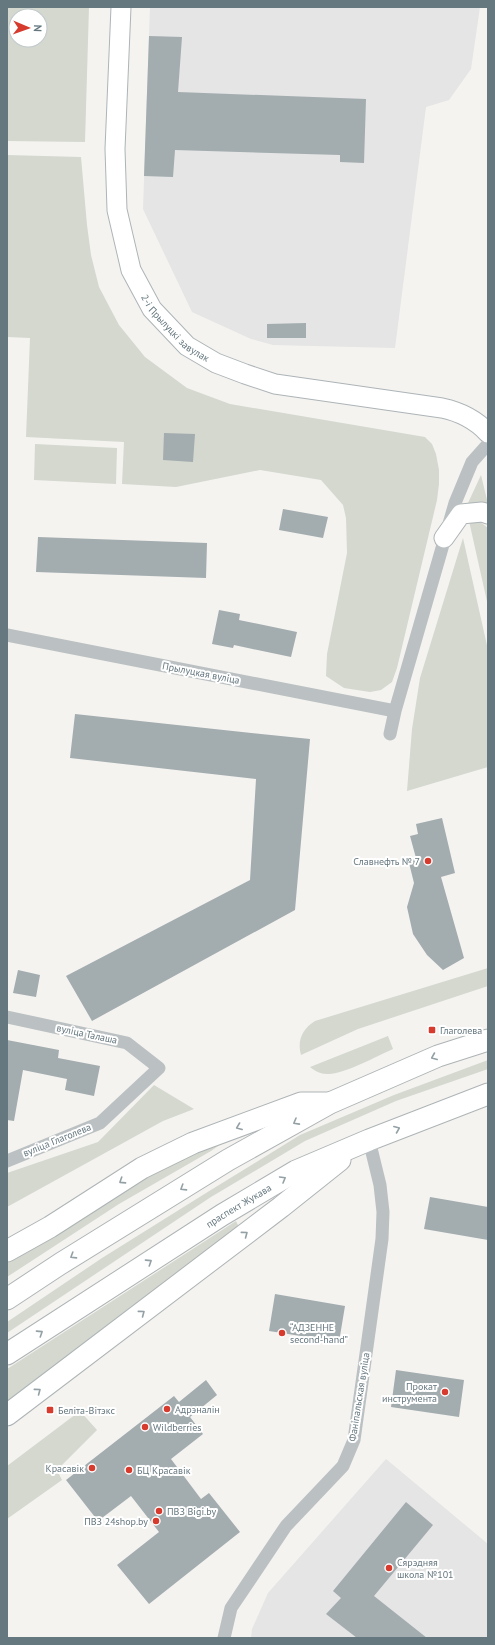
<svg xmlns="http://www.w3.org/2000/svg" width="495" height="1645" viewBox="0 0 495 1645" font-family="'PT Sans',sans-serif">
<rect width="100%" height="100%" fill="#f4f3f0"/>
<path fill="#e4e5e4" d="M 150,7 L 480,7 L 471,69 L 449,100 L 426,107 L 395,348 L 273,345 L 251,339 L 192,312 L 143,209 Z
M 386,1459 L 488,1544 L 488,1638 L 251,1638 L 252,1629 L 268,1593 Z"/>
<path fill="#d4d8cf" fill-rule="evenodd" d="M 7,7 L 89,7 L 85,142 L 7,141 ZM 16,16 L 40,16 L 40,40 L 16,40 Z
M 7,155 L 81,157 L 87,225 L 91,255 L 99,287 L 119,325 L 145,357 L 187,388 L 230,404 L 425,437 L 432,444 L 436,454 L 439,470 L 439,484 L 437,500 L 397,668 L 392,682 L 381,690 L 370,692 L 344,688 L 326,676 L 327,654 L 347,553 L 346,518 L 343,505 L 321,480 L 260,470 L 176,487 L 122,484 L 124,442 L 26,437 L 30,338 L 7,337 Z
M 35,444 L 117,448 L 116,484 L 34,480 Z
M 481,475 L 488,504 L 468,503 Z
M 469,521 L 479,521 L 488,528 L 488,606 Z
M 463,538 L 488,650 L 488,767 L 407,791 L 412,729 L 420,678 Z
M 488,968 L 488,986 L 358,1029 L 301,1055 C 297,1041 302,1029 315,1021 Z
M 388,1036 L 393,1049 C 377,1056 343,1075 327,1074 C 320,1074 315,1071 310,1067 Z
M 488,1060 L 488,1069 L 396,1101 L 305,1141 L 211,1197 L 7,1333 L 7,1322 L 102,1258 L 206,1193 L 300,1135 L 394,1095 Z
M 154,1085 L 194,1109 L 163,1121 L 7,1207 L 7,1173 L 98,1142 Z
M 232,1136 L 211,1151 L 119,1204 L 7,1277 L 7,1260 L 188,1154 Z
M 236,1221 L 239,1227 C 160,1284 85,1344 7,1402 L 7,1369 Z
M 80,1411 L 97,1430 L 57,1470 L 62,1480 L 7,1519 L 7,1466 Z"/>
<path fill="#a3acaf" d="M 149,36 L 182,37 L 178,92 L 366,99 L 364,163 L 340,162 L 340,155 L 175,150 L 173,177 L 144,176 Z
M 306,323 L 306,338 L 267,338 L 267,324 Z
M 164,433 L 195,434 L 193,462 L 163,460 Z
M 283,509 L 328,517 L 323,538 L 279,530 Z
M 38,537 L 207,543 L 206,578 L 36,572 Z
M 219,610 L 240,614 L 239,620 L 297,632 L 291,657 L 234,645 L 233,648 L 212,644 Z
M 75,714 L 261,734 L 310,739 L 295,910 L 92,1021 L 66,976 L 250,880 L 256,779 L 70,758 Z
M 442,818 L 455,873 L 441,877 L 464,958 L 443,970 L 427,955 L 413,934 L 407,907 L 414,883 L 408,859 L 416,858 L 410,836 L 418,834 L 416,824 Z
M 18,970 L 40,975 L 36,997 L 13,993 Z
M 7,1040 L 59,1050 L 58,1058 L 100,1066 L 94,1096 L 65,1090 L 67,1079 L 23,1070 L 14,1121 L 7,1120 Z
M 430,1197 L 488,1207 L 488,1240 L 424,1229 Z
M 275,1294 L 345,1306 L 339,1342 L 269,1331 Z
M 396,1370 L 464,1380 L 459,1417 L 391,1407 Z
M 206,1380 L 217,1395 L 190,1417 L 203,1434 L 171,1459 L 201,1499 L 209,1493 L 240,1532 L 149,1604 L 117,1565 L 159,1532 L 131,1496 L 98,1521 L 66,1480 L 174,1396 L 179,1402 Z
M 406,1502 L 433,1525 L 374,1596 L 427,1638 L 357,1638 L 326,1614 L 341,1598 L 333,1591 Z"/>
<g fill="none" stroke-linecap="round" stroke-linejoin="round">
<defs>
<g id="secondary">
<path id="s1" d="M 121,7 L 115,149 L 117,210 L 131,270 L 152,309 L 187,346 L 216,363 L 245,374 L 275,384 L 442,408 C 461,412 475,419 488,433"/>
<path d="M 444,538 L 461,514 L 482,512 L 488,514"/>
</g>
<g id="primary">
<path d="M 7,1251 L 50,1227 L 142,1168 L 193,1143 L 301,1103 L 329,1103"/>
<path d="M 7,1299 L 60,1264 L 228,1160 L 330,1103 L 438,1056 L 488,1040"/>
<path id="s2" d="M 7,1354 L 222,1215 L 296,1171 L 369,1140 L 488,1094"/>
<path d="M 7,1415 L 281,1207 L 340,1160"/>
</g>
</defs>
<use href="#secondary" stroke="#adb4b7" stroke-width="21"/>
<use href="#primary" stroke="#aeb4b6" stroke-width="23"/>
<path stroke="#bbc0c2" stroke-width="13" d="M 7,635 L 395,711
M 390,734 L 395,711 L 455,503 L 472,462 L 488,444
M 7,1017 L 127,1043 L 159,1068 L 100,1123 L 7,1161
M 224,1638 L 231,1608 L 286,1526 L 343,1466 L 354,1440 L 382,1239 L 383,1212 L 380,1185 L 369,1140"/>
<use href="#secondary" stroke="#fff" stroke-width="19"/>
<use href="#primary" stroke="#fff" stroke-width="21"/>
</g>
<defs><path id="oneway-chevron" d="M-2-3.5L2.5 0L-2 3.5" fill="none" stroke-width="1.6" stroke-linecap="round" stroke-linejoin="round"/></defs>
<g stroke="#93a0a5">
<use href="#oneway-chevron" transform="translate(434 1057) rotate(157)"/>
<use href="#oneway-chevron" transform="translate(296 1122) rotate(151)"/>
<use href="#oneway-chevron" transform="translate(239 1127) rotate(159)"/>
<use href="#oneway-chevron" transform="translate(397 1129) rotate(-22)"/>
<use href="#oneway-chevron" transform="translate(283 1179) rotate(-30)"/>
<use href="#oneway-chevron" transform="translate(122 1181) rotate(147)"/>
<use href="#oneway-chevron" transform="translate(183 1188) rotate(148)"/>
<use href="#oneway-chevron" transform="translate(245 1234) rotate(-37)"/>
<use href="#oneway-chevron" transform="translate(73 1256) rotate(148)"/>
<use href="#oneway-chevron" transform="translate(149 1262) rotate(-33)"/>
<use href="#oneway-chevron" transform="translate(142 1313) rotate(-37)"/>
<use href="#oneway-chevron" transform="translate(40 1333) rotate(-33)"/>
<use href="#oneway-chevron" transform="translate(38 1391) rotate(-37)"/>
</g>
<g fill="#d63b2e" stroke="#fff" stroke-width="1.5">
<circle cx="428" cy="861" r="4"/>
<rect x="428" y="1026" width="8" height="8" rx="2"/>
<circle cx="282" cy="1333" r="4"/>
<circle cx="445" cy="1392" r="4"/>
<circle cx="167" cy="1409" r="4"/>
<rect x="46" y="1406" width="8" height="8" rx="2"/>
<circle cx="145" cy="1427" r="4"/>
<circle cx="92" cy="1468" r="4"/>
<circle cx="129" cy="1470" r="4"/>
<circle cx="159" cy="1511" r="4"/>
<circle cx="156" cy="1521" r="4"/>
<circle cx="389" cy="1568" r="4"/>
</g>
<g text-anchor="middle" dominant-baseline="central" stroke-width="4" stroke-linejoin="round" paint-order="stroke">
<g font-size="10" fill="#65777f" stroke="#fff">
<text stroke="none"><textPath href="#s1" startOffset="339">2-і Прылуцкі завулак</textPath></text>
<text transform="translate(201 673) rotate(11)">Прылуцкая вуліца</text>
<text transform="translate(87 1034) rotate(12)">вуліца Талаша</text>
<text transform="translate(57 1140) rotate(-22)">вуліца Глаголева</text>
<text stroke="none"><textPath href="#s2" startOffset="275">праспект Жукава</textPath></text>
<text transform="translate(359 1397) rotate(-81)">Фаніпальская вуліца</text>
</g>
<g font-size="10" fill="#65777f" stroke="#fff" text-anchor="start">
<text x="420" y="861" text-anchor="end">Славнефть № 7</text>
<text x="440" y="1030">Глаголева</text>
<text x="290" y="1327">“АДЗЕННЕ<tspan x="290" dy="12">second-hand”</tspan></text>
<text x="437" y="1386" text-anchor="end">Прокат<tspan x="437" dy="12">инструмента</tspan></text>
<text x="175" y="1409">Адрэналін</text>
<text x="58" y="1410">Беліта-Вітэкс</text>
<text x="153" y="1427">Wildberries</text>
<text x="84" y="1468" text-anchor="end">Красавік</text>
<text x="137" y="1470">БЦ Красавік</text>
<text x="167" y="1511">ПВЗ Bigi.by</text>
<text x="148" y="1521" text-anchor="end">ПВЗ 24shop.by</text>
<text x="397" y="1562">Сярэдняя<tspan x="397" dy="12">школа №101</tspan></text>
</g>
</g>
<rect width="495" height="1645" fill="none" stroke="#65777f" stroke-width="16"/>
<g transform="translate(28 28) rotate(92)"><circle r="19" fill="#ffffff" stroke="#c1c9cc"/>
<path d="M0-3L7 15L0 10L-7 15Z" fill="#d63b2e"/>
<text y="-6" font-size="11" font-weight="bold" text-anchor="middle" fill="#65777f">N</text>
</g>
</svg>
